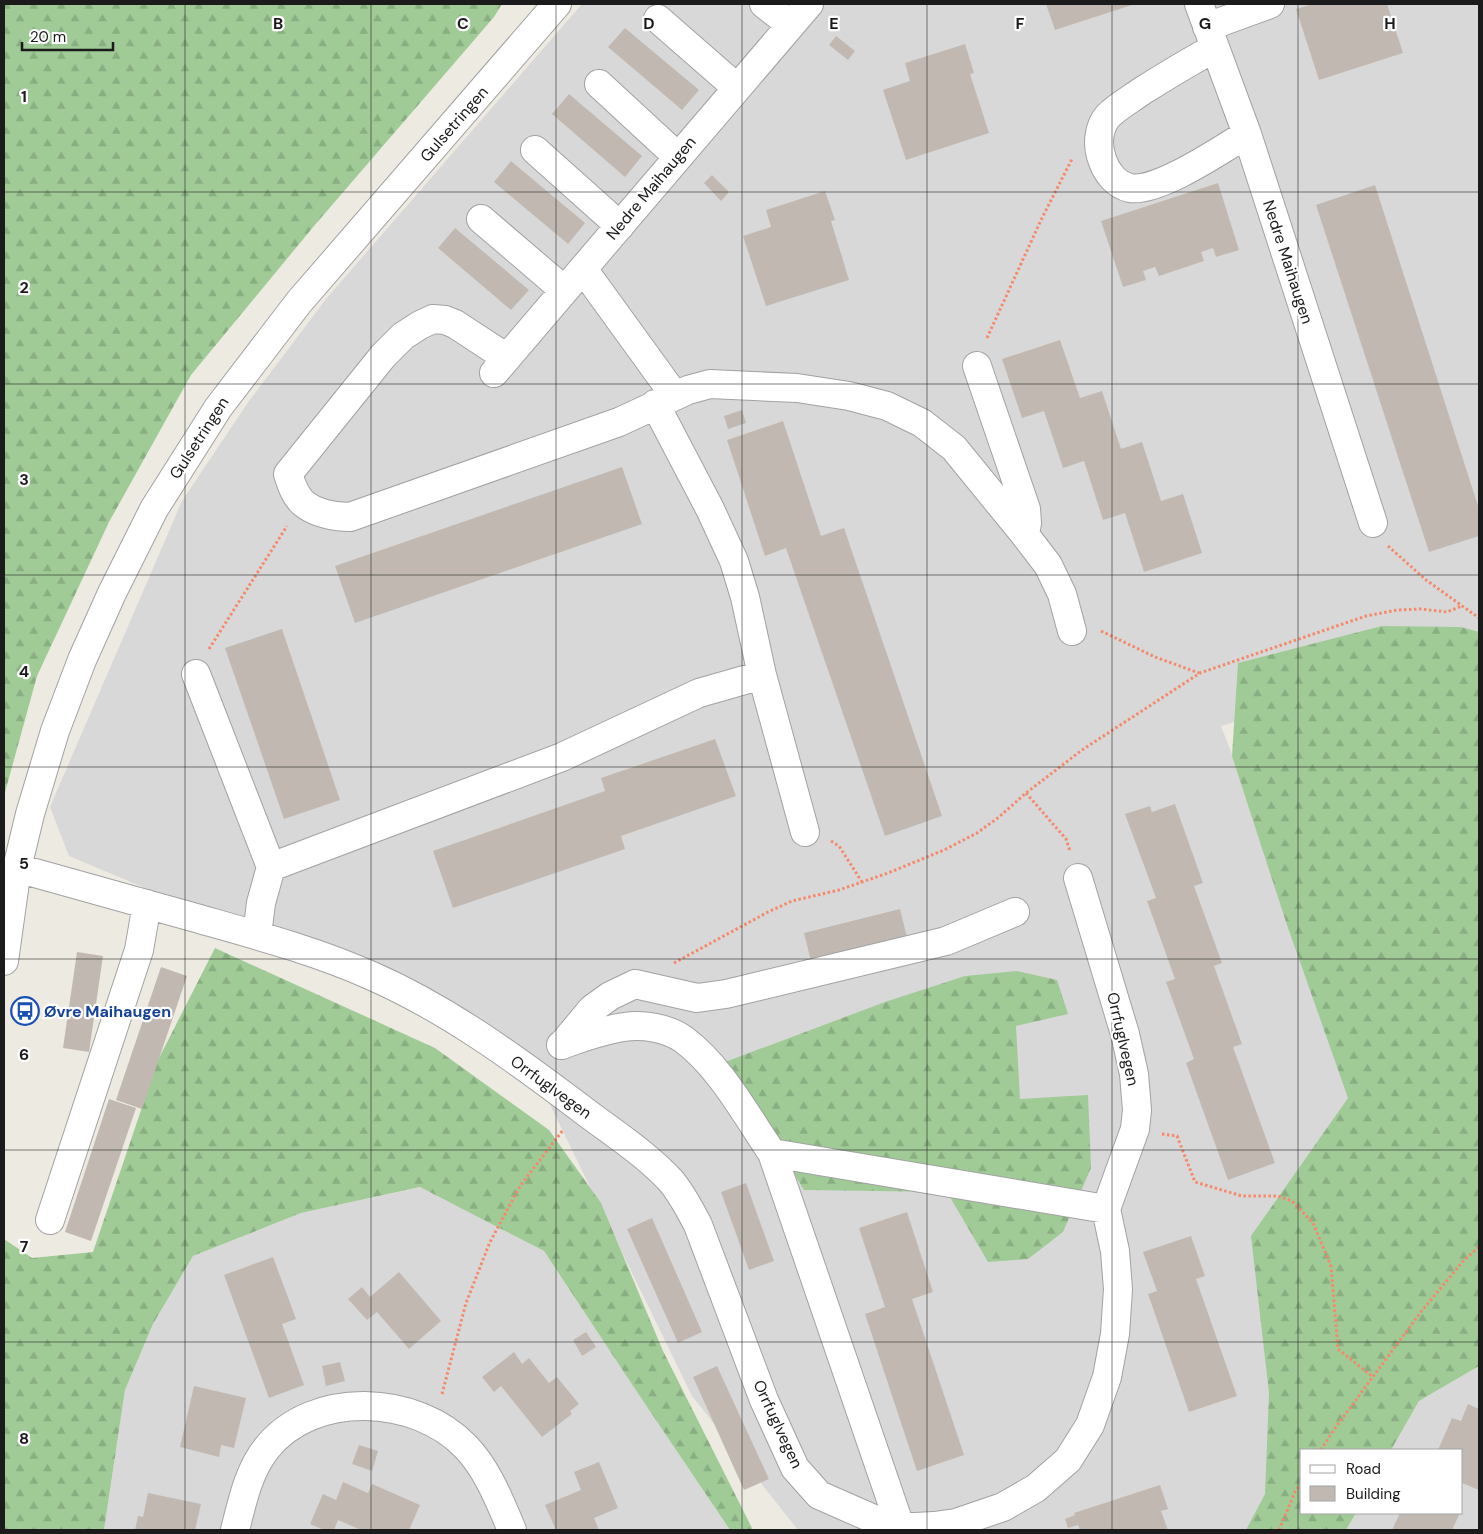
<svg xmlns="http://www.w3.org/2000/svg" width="1483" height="1534" viewBox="0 0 1483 1534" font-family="'DM Sans',sans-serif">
<defs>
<pattern id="forest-firs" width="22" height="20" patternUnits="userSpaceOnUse" patternTransform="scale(1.25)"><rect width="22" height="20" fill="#a0cb97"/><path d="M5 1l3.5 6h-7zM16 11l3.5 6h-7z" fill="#89ae82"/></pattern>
</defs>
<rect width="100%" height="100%" fill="#edeae1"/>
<path fill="#d9d8d8" d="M 582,4 L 1479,4 L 1479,650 L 1221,726 L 1303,938 L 1367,1124 L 1266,1530 L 798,1530 L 692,1396 L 535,1074 L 483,1038 L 257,935 L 69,856 L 50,807 L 182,501 L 249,401 L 326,299 Z
M 421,1187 L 544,1251 L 641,1398 L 730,1530 L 104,1530 L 125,1390 L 153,1324 L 193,1256 L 301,1213 Z
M 1479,1366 L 1479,1530 L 1346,1530 L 1356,1513 L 1462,1513 L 1462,1450 L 1391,1450 L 1419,1401 Z"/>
<path fill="url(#forest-firs)" d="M 4,4 L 502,4 L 494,17 L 314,226 L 191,375 L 109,522 L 37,676 L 4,796 Z
M 1382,626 L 1461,627 L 1479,632 L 1479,1366 L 1419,1401 L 1391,1450 L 1302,1450 L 1302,1513 L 1356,1513 L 1346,1530 L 1246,1530 L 1265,1494 L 1269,1393 L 1251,1236 L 1348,1098 L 1287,925 L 1232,756 L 1238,663 Z
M 215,948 L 435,1048 L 549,1130 L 601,1203 L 663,1351 L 753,1530 L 730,1530 L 641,1398 L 544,1251 L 420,1187 L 301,1213 L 193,1256 L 153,1324 L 125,1390 L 104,1530 L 4,1530 L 4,1239 L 32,1258 L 93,1252 L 158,1060 Z
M 1017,971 L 1057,980 L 1068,1014 L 1016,1026 L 1020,1099 L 1088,1095 L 1091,1168 L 1063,1232 L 1028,1259 L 988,1262 L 947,1192 L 804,1190 L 725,1062 L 885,1002 L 965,976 Z"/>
<path fill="#c1b9b1" d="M 1046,4 L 1135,4 L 1055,30 Z
M 1313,4 L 1387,4 L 1403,53 L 1319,80 L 1296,9 Z
M 625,28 L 699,90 L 682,110 L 608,47 Z
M 836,36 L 855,51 L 848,60 L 829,45 Z
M 965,44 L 974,73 L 970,74 L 989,133 L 906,160 L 883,90 L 910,81 L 905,63 Z
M 569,94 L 642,156 L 625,177 L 552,114 Z
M 511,161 L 585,223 L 568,244 L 494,182 Z
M 712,175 L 729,192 L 721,201 L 704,183 Z
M 1218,183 L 1239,250 L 1216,257 L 1213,248 L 1201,252 L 1204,261 L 1159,276 L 1155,267 L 1143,271 L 1146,280 L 1123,287 L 1101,221 Z
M 1375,185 L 1479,509 L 1479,536 L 1429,552 L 1316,205 Z
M 825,191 L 835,220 L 831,221 L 849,280 L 766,306 L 743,236 L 771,227 L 766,210 Z
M 455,228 L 529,290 L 511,310 L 438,248 Z
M 1060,340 L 1080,398 L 1102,391 L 1121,449 L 1142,442 L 1161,501 L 1183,494 L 1202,553 L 1144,572 L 1125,513 L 1103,520 L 1084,461 L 1063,468 L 1044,411 L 1022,418 L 1002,359 Z
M 742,410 L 746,423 L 728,429 L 724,416 Z
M 783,421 L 821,536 L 844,528 L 942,816 L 885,836 L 786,548 L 765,556 L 727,440 Z
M 622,467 L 642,524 L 355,623 L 335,566 Z
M 282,629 L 340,800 L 284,819 L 225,648 Z
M 715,739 L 736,796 L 621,836 L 625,849 L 453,908 L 433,851 L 605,791 L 601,778 Z
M 1175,804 L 1203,883 L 1194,886 L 1222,963 L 1214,966 L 1242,1044 L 1233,1047 L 1275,1163 L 1228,1180 L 1186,1063 L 1194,1059 L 1166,982 L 1175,979 L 1147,901 L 1156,898 L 1125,814 L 1150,806 L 1152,812 Z
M 900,909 L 907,937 L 811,961 L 804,933 Z
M 77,952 L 103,956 L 89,1052 L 63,1048 Z
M 161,967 L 187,976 L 142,1109 L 116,1100 Z
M 109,1099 L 136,1108 L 91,1241 L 65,1232 Z
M 746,1183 L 774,1261 L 749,1270 L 721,1192 Z
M 907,1212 L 933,1292 L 912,1299 L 964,1455 L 917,1471 L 865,1314 L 885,1307 L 859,1228 Z
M 652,1218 L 702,1332 L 678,1343 L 627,1229 Z
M 1191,1236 L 1205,1276 L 1196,1279 L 1237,1396 L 1189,1412 L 1148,1294 L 1157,1291 L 1143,1252 Z
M 273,1257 L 296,1319 L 282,1324 L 304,1385 L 269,1398 L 224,1275 Z
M 399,1272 L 441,1321 L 409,1349 L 377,1312 L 367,1320 L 348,1299 L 362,1287 L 370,1297 Z
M 586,1332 L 596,1347 L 582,1356 L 573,1340 Z
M 514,1352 L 522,1364 L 529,1358 L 549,1383 L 557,1377 L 579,1404 L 570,1411 L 572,1414 L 542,1437 L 501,1386 L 494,1392 L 482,1377 Z
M 340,1362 L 345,1381 L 326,1386 L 322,1366 Z
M 717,1366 L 769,1479 L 744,1490 L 693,1377 Z
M 194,1386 L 246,1398 L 234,1448 L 221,1445 L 219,1457 L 180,1447 Z
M 1468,1404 L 1479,1409 L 1479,1490 L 1462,1483 L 1462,1450 L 1438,1450 L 1452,1418 L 1461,1421 Z
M 359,1445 L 378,1451 L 372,1471 L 352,1464 Z
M 599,1462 L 618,1508 L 594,1518 L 599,1530 L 556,1530 L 545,1505 L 581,1490 L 574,1472 Z
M 343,1482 L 368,1493 L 372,1484 L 420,1505 L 409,1530 L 361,1530 L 338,1520 L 334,1530 L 324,1530 L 310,1524 L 323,1494 L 336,1500 Z
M 1160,1485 L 1168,1509 L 1161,1511 L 1168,1530 L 1080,1530 L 1078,1525 L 1068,1528 L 1065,1519 L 1075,1515 L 1074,1513 Z
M 148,1493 L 201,1504 L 195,1530 L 135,1530 L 138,1516 L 143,1517 Z
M 1400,1513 L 1460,1513 L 1452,1530 L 1392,1530 Z"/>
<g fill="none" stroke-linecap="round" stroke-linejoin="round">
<defs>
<path id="minor" d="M 764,4 L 791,25
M 1199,4 L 1247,134 L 1373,523
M 658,19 L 737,88
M 1207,27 L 1270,4
M 1215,48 C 1190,61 1166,76 1142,91 C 1131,99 1118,106 1108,116 C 1098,128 1097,145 1102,159 C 1106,172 1116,185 1130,188 C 1158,193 1222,149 1247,134
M 599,84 L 678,157
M 535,150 L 620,226
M 481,219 L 564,290
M 583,269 L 675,396
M 507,358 L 455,324 L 445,320 L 433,319 L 420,325 L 403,336 L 383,356 L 288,474 C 291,483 294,494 302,502 C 314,513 334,517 350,517 L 619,422 L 688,390 L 710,384 L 797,388 L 849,396 L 887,406 L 922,423 L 954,448 L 1025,535 L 1048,565 L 1062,594 L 1072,631
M 977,366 L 1026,509 L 1027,523 L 1025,535
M 494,373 L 809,4
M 655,404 L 710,509 L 734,561 L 745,597 L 762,675 L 805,832
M 196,674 L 271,867 L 261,903 L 257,935
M 271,867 L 562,757 L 699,693 L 762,675
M 17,868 C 77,885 137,901 196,918 C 256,935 316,951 372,976 C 447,1009 514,1058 579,1107 C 610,1131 644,1152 671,1181 C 682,1194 690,1210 698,1225 L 764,1400 L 795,1468 L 819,1495 L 876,1520 L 900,1526 L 915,1527 L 934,1526 L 956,1523 L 1003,1507 L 1036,1488 L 1068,1460 L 1090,1425 L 1107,1377 L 1115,1334 L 1118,1289 L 1115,1251 L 1106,1209 L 1135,1129 L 1137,1110 L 1134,1074 L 1125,1034 L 1078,878
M 4,961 L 17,868 L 30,814 L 55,731 L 82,660 L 112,593 L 154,509 L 218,408 L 299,302 L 557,4
M 561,1045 C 582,1038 602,1030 624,1027 C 643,1024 667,1028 683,1039 C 720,1066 746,1115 772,1153 L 1106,1209
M 562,1045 L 592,1009 L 610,996 L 635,984 L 697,998 L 726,994 L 946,941 L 1015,912
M 772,1153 L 900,1526
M 50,1220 L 139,950 L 147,904
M 235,1530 C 242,1503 248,1472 266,1449 C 313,1389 417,1395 466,1447 C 488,1470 500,1502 512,1530"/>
</defs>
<use href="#minor" stroke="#a2a2a2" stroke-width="30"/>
<path stroke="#f48a6b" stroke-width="3" stroke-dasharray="2.5 2.5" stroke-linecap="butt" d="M 987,338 L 1041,220 L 1072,159
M 1388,546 L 1426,580 L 1479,618
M 1101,631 L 1155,657 L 1199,673
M 209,649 L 287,526
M 1026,793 L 1066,839 L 1070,851
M 831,841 L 839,846 L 862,882
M 674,963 L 768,912 L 792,901 L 839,890 L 888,873 L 944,850 L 977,833 L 999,817 L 1026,793 L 1082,750 L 1200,673 L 1366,616 L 1397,610 L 1421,609 L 1447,612 L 1462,606
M 1162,1134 L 1177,1136 L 1195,1182 L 1242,1196 L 1278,1196 L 1292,1201 L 1313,1223 L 1331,1266 L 1338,1349 L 1373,1377
M 442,1394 L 466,1303 L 490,1242 L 520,1186 L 563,1130
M 1321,1450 L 1333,1431 L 1420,1313 L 1464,1260 L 1479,1247
M 1279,1530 L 1295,1492 L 1302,1482"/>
<use href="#minor" stroke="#fff" stroke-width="28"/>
</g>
<path fill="none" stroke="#1b1b1b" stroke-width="1" stroke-opacity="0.55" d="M 185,4 L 185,1530M 371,4 L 371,1530M 556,4 L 556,1530M 742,4 L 742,1530M 927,4 L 927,1530M 1112,4 L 1112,1530M 1298,4 L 1298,1530M 4,192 L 1479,192M 4,384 L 1479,384M 4,575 L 1479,575M 4,767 L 1479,767M 4,959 L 1479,959M 4,1150 L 1479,1150M 4,1342 L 1479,1342"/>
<defs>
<symbol id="bus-ring" viewBox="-11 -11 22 22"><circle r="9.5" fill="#fff" stroke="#1a4fb4" stroke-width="1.5"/><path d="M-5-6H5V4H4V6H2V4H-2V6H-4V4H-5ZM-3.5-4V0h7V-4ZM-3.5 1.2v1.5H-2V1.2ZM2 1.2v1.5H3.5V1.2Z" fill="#1a4fb4"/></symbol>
</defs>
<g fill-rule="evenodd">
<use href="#bus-ring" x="9" y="995" width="32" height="32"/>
</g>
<g text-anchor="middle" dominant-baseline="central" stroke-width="4.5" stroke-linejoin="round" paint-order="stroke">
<g font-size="16" fill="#1b1b1b" stroke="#fff">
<text transform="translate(454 124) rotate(-49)">Gulsetringen</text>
<text transform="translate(651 188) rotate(-50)">Nedre Maihaugen</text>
<text transform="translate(1288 262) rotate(72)">Nedre Maihaugen</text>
<text transform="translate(199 438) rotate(-57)">Gulsetringen</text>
<text transform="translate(1123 1039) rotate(77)">Orrfuglvegen</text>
<text transform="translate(551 1087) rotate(36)">Orrfuglvegen</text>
<text transform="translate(778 1424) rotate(65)">Orrfuglvegen</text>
</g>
<g font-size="16" font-weight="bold" fill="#164399" stroke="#fff" text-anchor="start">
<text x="44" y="1011">Øvre Maihaugen</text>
</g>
</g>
<g font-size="16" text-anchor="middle" font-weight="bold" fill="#1b1b1b" stroke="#fff" stroke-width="4.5" stroke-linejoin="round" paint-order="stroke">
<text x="278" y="29">B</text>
<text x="463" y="29">C</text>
<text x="649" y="29">D</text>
<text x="834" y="29">E</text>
<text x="1020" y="29">F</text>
<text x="1205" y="29">G</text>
<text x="1390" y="29">H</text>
<text x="24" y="102">1</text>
<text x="24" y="293">2</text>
<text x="24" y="485">3</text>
<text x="24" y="677">4</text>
<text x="24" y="869">5</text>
<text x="24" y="1060">6</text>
<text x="24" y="1252">7</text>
<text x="24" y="1444">8</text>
</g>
<rect width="1483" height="1534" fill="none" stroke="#1b1b1b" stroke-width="10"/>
<rect x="1300" y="1449" width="162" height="65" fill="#ffffff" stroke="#a4a4a4"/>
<rect x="1310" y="1465" width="25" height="8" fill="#ffffff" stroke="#a4a4a4"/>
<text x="1346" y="1474" font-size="15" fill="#1b1b1b">Road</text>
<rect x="1310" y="1486" width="25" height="15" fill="#c1b9b1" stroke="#a4a4a4"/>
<text x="1346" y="1499" font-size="15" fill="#1b1b1b">Building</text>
<path d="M22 42v8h91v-8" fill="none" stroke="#1b1b1b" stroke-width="2.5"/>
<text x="30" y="42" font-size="15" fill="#1b1b1b" stroke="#ffffff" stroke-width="4" paint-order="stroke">20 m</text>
</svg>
